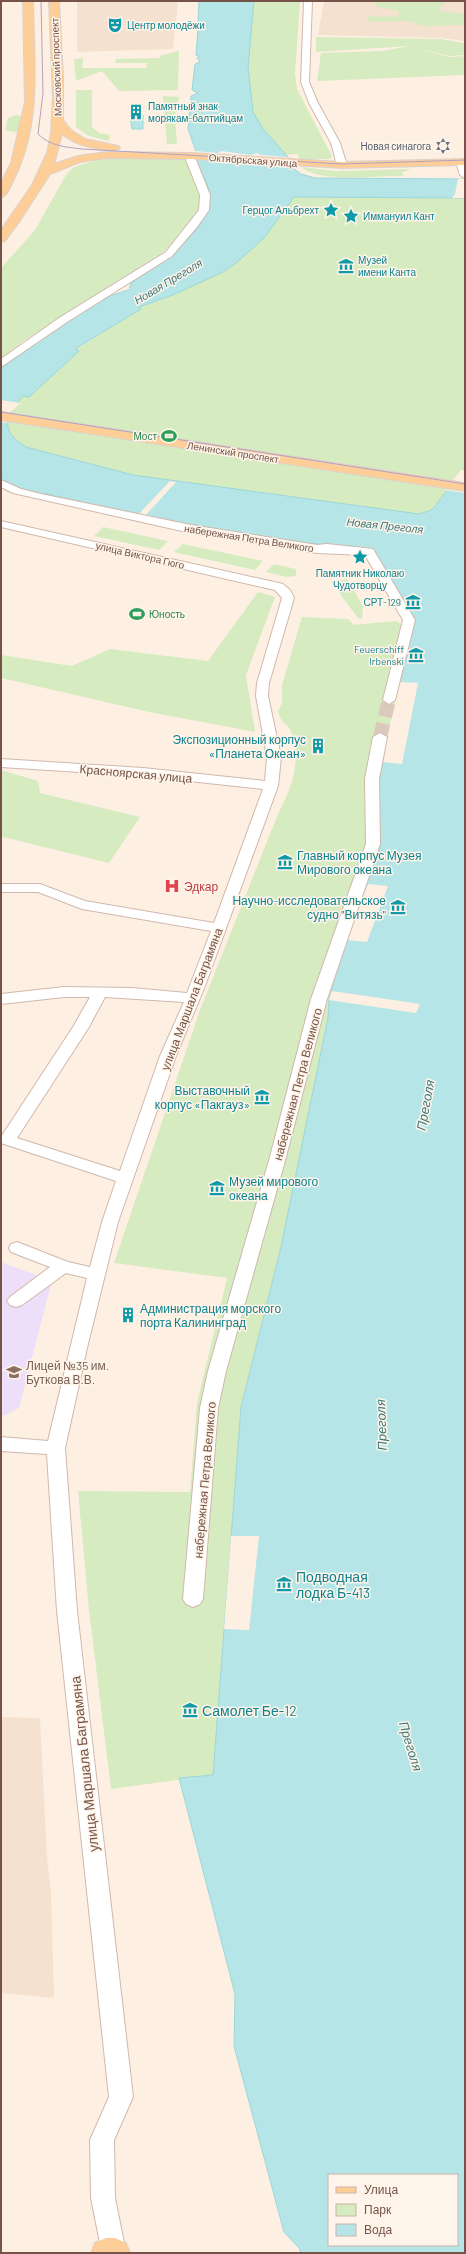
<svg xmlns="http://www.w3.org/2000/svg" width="466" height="2254" viewBox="0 0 466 2254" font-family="Barlow,sans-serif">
<rect width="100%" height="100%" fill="#fdf0e2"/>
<path fill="#f5e1d0" d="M 77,1 L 178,1 L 173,49 L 77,52 Z
M 324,1 L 465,1 L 465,41 L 442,38 L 318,35 Z
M 1,1717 L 40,1718 L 47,1858 L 51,1891 L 54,1998 L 1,1993 Z"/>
<path fill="#eddff9" d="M 1,1262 L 52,1281 L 19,1408 L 1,1417 Z"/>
<path fill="#d6ebc0" d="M 254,1 L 300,1 L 295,73 L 297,89 L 332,156 L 330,159 L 300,159 L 297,154 L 285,155 C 274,141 259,127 252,111 C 243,85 249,28 254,1 Z
M 372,1 L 445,1 L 438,11 L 465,14 L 465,22 L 462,25 L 422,26 L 408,21 L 370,22 L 367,16 L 399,17 L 398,11 L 378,7 Z
M 316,37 L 441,39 L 465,43 L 465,55 L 449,56 L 417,48 L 449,57 L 465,56 L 465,75 L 317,81 L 321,53 L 382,51 L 410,46 L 316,52 Z
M 179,51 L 178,90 L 119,91 L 102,71 L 76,81 L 74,59 L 83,58 L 82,68 L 146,68 L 147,63 L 115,63 L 116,59 L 160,58 L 159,56 Z
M 76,90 L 92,90 L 92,127 L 99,133 L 110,135 L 109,141 L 89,136 L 76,127 Z
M 163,96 L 179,97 L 175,116 L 177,144 L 167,144 Z
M 16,115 L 22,116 L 19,131 L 13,132 L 5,130 L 8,118 Z
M 108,159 L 187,159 C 193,175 202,192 199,210 L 165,251 L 25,340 L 1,358 L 1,268 L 35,230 L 66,175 L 74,167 L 90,162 Z
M 301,167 L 334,171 L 411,169 L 401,173 L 404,175 L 400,176 C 374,176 320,183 301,167 Z
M 304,196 L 465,198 L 465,467 L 432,510 L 419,514 L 159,480 L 133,475 L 35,451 L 20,445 L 8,433 L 5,425 L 8,413 L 23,396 L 75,350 L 141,309 L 139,307 L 155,300 L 160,300 L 223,272 L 264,238 L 293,198 Z
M 103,527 L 168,541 L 159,550 L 94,536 Z
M 183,544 L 263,561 L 255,570 L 174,552 Z
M 274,564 L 296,569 L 296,576 L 286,577 L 266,572 Z
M 347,579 L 363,606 L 362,619 L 358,618 L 331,582 Z
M 258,592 L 275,597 L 246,675 L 255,732 L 149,712 L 1,678 L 1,655 L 72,666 L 110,649 L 208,661 Z
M 302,617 L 348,619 L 354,625 L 396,621 L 403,625 L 413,625 L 379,780 L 380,848 L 346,940 L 331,971 L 332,991 L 329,1000 L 328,1018 L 313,1098 L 281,1247 L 241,1407 L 213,1775 L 111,1789 L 89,1610 L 78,1491 L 190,1492 L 197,1403 L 227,1278 L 114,1263 L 200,1010 L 278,814 C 291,790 303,758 291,731 C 287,722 281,725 278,711 L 282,703 L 282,685 Z
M 1,770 L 38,781 L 40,793 L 140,817 L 109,863 L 3,837 L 1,838 Z"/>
<path fill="#b6e5e7" stroke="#9cd6d9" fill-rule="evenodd" d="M 199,1 L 254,1 L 248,67 L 253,112 L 263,129 L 288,157 L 293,168 L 301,174 L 315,178 L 465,179 L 465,198 L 294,197 L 264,238 L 236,263 L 223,272 L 175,294 L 139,307 L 141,309 L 75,349 L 79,351 L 29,397 L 23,396 C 4,417 0,431 26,447 L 133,475 L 419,514 L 432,510 L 465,467 L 465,2253 L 301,2253 L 299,2248 L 284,2232 L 234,2046 L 235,1994 L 179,1778 L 213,1775 L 241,1407 L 281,1247 L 328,1018 L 329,1000 L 332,991 L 331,971 L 337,963 L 380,848 L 379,780 L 414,619 L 372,551 L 262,537 L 173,523 L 43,493 L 41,495 L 19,489 L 1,480 L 1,368 L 69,320 L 110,296 L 131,289 L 129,287 L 132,285 L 130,284 L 132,282 L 176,252 L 202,223 L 200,223 C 219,198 207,186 196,161 L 199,160 L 188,129 L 191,96 L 198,93 L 192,90 L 195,64 L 200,62 L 197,58 L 199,56 L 196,55 L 198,29 L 205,25 L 198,22 ZM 329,2175 L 457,2175 L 457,2245 L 329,2245 Z
M 130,115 L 143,115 L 143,129 L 132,129 Z"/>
<path fill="#fdf0e2" d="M 195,151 L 218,153 L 221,151 L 251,155 L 257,153 L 261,155 L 288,157 L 291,164 L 258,164 L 254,162 L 230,160 L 224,162 L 219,160 L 198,159 Z
M 458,179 L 465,179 L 465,198 L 452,198 L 455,194 Z
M 1,400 L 20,403 L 9,414 L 7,423 L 1,422 Z
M 461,470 L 465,470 L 465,493 L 445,490 Z
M 170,481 L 176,482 L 144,517 L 138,515 Z
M 399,682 L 418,683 L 402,764 L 382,762 Z
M 368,884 L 388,886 L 367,942 L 346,940 Z
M 332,991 L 407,1002 L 420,1004 L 416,1013 L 329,1000 Z
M 231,1536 L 259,1536 L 249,1630 L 224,1629 Z"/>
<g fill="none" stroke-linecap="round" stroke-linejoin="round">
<path stroke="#dbc9bc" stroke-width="14" stroke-dasharray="14 7" stroke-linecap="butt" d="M 380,737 L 389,700"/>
<defs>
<path id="minor" d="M 304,1 L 312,1 L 309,82 L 318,103 L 340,143 L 347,165 L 342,168 L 337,165 L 331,143 L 309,103 L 301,82 Z
M 191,157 L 196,160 L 210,195 L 209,210 L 197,227 L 172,256 L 67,322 L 1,367 L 1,359 L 59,318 L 166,252 L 199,210 L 200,195 L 186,160 Z
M 461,159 L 465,161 L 465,178 L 460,175 L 456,162 Z
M 1,480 L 21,489 L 41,494 L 191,525 L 317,545 L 327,544 L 373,549 L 415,620 L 395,700 L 389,704 L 383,700 L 403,620 L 365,555 L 317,553 L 191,533 L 13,493 L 1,487 Z
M 1,521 L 283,584 L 290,590 L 294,598 L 269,683 L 268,696 L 281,757 L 278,786 L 205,986 L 176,1056 L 118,1222 L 87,1348 L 65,1448 L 77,1611 L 133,2097 L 114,2140 L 115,2198 L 126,2253 L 102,2253 L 91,2198 L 90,2140 L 109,2097 L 57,1611 L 47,1454 L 1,1451 L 1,1437 L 48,1441 L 87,1278 L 66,1273 L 22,1305 L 16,1307 L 10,1305 L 7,1301 L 10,1297 L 50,1267 L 11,1252 L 9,1248 L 11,1244 L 17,1242 L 68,1262 L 90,1267 L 102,1222 L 116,1181 L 1,1143 L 1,1137 L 73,1027 L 90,997 L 64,997 L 1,1004 L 1,994 L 64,987 L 132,988 L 187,993 L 211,931 L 82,909 L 38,892 L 1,892 L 1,884 L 40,884 L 85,901 L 214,923 L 263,789 L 143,776 L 1,767 L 1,759 L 143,768 L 265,781 L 267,757 L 256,696 L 257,683 L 282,598 L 275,590 L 1,527 ZM 105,997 L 184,1002 L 160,1056 L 120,1171 L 17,1138 L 89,1027 Z
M 380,733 L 387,737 L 379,779 L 380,844 L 327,999 L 286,1157 L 226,1371 L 218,1408 L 203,1599 L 200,1604 L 193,1607 L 186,1604 L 183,1599 L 200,1408 L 208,1371 L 270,1157 L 311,999 L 366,844 L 365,779 L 373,737 Z"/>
<path id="major" d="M 23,1 L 33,1 C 34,62 42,125 13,181 C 10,187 8,196 1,197 L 1,183 L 11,163 L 25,102 Z
M 49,1 L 59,1 L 63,77 L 63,120 L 71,130 L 85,139 L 118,146 L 120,148 L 114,151 C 96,149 76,146 62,134 L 54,164 L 78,156 L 107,152 L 192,153 L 342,162 L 465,159 L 465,165 L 342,168 L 192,159 L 107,158 L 80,162 L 50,174 L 19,222 L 5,241 L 1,242 L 1,230 L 32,185 L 47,153 L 51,134 L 53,96 Z
M 1,412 L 465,483 L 465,491 L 1,420 Z
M 106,2238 L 115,2238 L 126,2243 L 130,2253 L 91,2253 L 95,2243 Z"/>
</defs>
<use href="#minor" stroke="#d0b8ac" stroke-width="2"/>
<use href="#major" stroke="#dbd2cf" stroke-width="2"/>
<use href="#minor" fill="#fff" fill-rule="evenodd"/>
<use href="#major" fill="#fece98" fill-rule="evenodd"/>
<path stroke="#b1a1c6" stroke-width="1" d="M 41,1 L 43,93 L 38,134 C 50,146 65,147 82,149 L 342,164 L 465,160
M 1,412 L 465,484"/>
</g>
<defs>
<symbol id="theatre-bare" viewBox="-9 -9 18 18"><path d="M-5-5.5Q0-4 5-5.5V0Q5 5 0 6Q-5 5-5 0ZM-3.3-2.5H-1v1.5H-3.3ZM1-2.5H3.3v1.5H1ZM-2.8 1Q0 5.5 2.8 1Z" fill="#0f9aa8" stroke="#fff4e9" stroke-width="2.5" paint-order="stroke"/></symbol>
<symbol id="building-bare" viewBox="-9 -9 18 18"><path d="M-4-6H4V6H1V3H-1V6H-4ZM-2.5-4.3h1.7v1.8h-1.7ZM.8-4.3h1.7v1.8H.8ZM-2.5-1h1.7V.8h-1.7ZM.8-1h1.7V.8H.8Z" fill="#0f9aa8" stroke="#fff4e9" stroke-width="2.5" paint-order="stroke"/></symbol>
<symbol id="synagogue-bare" viewBox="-9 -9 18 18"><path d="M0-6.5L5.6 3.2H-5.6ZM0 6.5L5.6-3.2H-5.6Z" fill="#6b7280" stroke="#fff4e9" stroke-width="2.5" paint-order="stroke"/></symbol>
<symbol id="sight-bare" viewBox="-9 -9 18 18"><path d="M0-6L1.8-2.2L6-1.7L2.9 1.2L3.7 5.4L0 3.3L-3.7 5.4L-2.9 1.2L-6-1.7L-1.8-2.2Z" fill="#0f9aa8" stroke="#fff4e9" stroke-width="2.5" paint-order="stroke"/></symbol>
<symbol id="museum-bare" viewBox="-9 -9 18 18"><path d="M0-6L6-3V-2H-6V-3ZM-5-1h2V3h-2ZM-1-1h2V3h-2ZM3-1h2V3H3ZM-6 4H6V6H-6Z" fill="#0f9aa8" stroke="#fff4e9" stroke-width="2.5" paint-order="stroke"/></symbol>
<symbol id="stadium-bare" viewBox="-9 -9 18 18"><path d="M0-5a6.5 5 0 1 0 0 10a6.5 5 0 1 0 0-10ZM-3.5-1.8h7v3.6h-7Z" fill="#2e9e5b" stroke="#fff4e9" stroke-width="2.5" paint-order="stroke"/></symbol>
<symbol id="hospital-bare" viewBox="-9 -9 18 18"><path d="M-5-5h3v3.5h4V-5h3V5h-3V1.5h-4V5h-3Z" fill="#e0444e" stroke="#fff4e9" stroke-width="2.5" paint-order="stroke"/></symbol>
<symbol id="school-bare" viewBox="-9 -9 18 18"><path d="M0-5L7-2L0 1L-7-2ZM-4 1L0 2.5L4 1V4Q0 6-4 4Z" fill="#8d6e63" stroke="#fff4e9" stroke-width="2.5" paint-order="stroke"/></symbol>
</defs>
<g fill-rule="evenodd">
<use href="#theatre-bare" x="104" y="14" width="22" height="22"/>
<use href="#building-bare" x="125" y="101" width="22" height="22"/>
<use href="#synagogue-bare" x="432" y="135" width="22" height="22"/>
<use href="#sight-bare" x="320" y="199" width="22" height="22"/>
<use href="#sight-bare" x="340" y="205" width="22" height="22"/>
<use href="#museum-bare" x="335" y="255" width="22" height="22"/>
<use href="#stadium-bare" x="158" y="425" width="22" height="22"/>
<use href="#sight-bare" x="349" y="546" width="22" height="22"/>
<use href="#museum-bare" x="402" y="591" width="22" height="22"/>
<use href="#stadium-bare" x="126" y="603" width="22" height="22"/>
<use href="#museum-bare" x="405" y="644" width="22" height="22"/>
<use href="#building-bare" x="307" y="735" width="22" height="22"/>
<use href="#museum-bare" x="274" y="851" width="22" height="22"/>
<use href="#hospital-bare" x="161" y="875" width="22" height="22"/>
<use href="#museum-bare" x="387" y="896" width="22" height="22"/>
<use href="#museum-bare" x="251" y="1086" width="22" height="22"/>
<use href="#museum-bare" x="206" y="1177" width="22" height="22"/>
<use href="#building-bare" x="117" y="1304" width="22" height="22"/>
<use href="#school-bare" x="3" y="1361" width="22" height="22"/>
<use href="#museum-bare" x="273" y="1573" width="22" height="22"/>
<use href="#museum-bare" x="179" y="1699" width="22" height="22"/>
</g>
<g text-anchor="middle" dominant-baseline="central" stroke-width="3" stroke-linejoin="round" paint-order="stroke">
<g font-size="10" fill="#0d838f" stroke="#fff4e9" text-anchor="start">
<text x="127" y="25">Центр молодёжи</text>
<text x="148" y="106">Памятный знак<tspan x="148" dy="12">морякам-балтийцам</tspan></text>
<text x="319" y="210" text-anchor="end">Герцог Альбрехт</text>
<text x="363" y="216">Иммануил Кант</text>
<text x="358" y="260">Музей<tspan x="358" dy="12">имени Канта</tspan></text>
<text x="360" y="573" text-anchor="middle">Памятник Николаю<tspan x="360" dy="12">Чудотворцу</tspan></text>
<text x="401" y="602" text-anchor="end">СРТ-129</text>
<text x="404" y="649" text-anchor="end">Feuerschiff<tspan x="404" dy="12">Irbenski</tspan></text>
</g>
<g font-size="10" fill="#755348" stroke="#fff4e9">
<text transform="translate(56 67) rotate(-92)">Московский проспект</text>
<text transform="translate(253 160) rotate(4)">Октябрьская улица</text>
<text transform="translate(233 452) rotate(9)">Ленинский проспект</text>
<text transform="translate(249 538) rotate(9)">набережная Петра Великого</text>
<text transform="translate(140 555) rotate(13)">улица Виктора Гюго</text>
</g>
<g font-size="10" fill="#5b616d" stroke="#fff4e9" text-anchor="end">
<text x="431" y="146">Новая синагога</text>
</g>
<g font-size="10" fill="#27864d" stroke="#fff4e9" text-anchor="end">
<text x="157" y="436">Мост</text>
<text x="149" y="614" text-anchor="start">Юность</text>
</g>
<g font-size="11" font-style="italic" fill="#3b787c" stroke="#fff4e9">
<text transform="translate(168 281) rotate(-31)">Новая Преголя</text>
<text transform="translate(385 525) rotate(6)">Новая Преголя</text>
</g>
<g font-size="12" fill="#0d838f" stroke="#fff4e9" text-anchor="end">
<text x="306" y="739">Экспозиционный корпус<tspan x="306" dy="14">«Планета Океан»</tspan></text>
<text x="297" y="855" text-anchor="start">Главный корпус Музея<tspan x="297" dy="14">Мирового океана</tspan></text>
<text x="386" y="900">Научно-исследовательское<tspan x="386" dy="14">судно "Витязь"</tspan></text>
<text x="250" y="1090">Выставочный<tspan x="250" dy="14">корпус «Пакгауз»</tspan></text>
<text x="229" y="1181" text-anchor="start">Музей мирового<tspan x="229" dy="14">океана</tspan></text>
<text x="140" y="1308" text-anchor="start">Администрация морского<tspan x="140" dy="14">порта Калининград</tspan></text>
</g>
<g font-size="12" fill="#755348" stroke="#fff4e9">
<text transform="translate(136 773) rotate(5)">Красноярская улица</text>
<text transform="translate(191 999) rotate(-69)">улица Маршала Баграмяна</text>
<text transform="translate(297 1084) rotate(-75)">набережная Петра Великого</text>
<text transform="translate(204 1480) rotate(-85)">набережная Петра Великого</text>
</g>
<g font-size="12" fill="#be3a42" stroke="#fff4e9" text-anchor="start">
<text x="184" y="886">Эдкар</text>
</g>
<g font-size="12" fill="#785e54" stroke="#fff4e9" text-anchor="start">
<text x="26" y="1365">Лицей №35 им.<tspan x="26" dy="14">Буткова В.В.</tspan></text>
</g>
<g font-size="13" font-style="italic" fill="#3b787c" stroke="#fff4e9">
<text transform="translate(425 1105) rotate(-80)">Преголя</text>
<text transform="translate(381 1425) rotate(-92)">Преголя</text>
<text transform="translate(411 1746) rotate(73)">Преголя</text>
</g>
<g font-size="14" fill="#0d838f" stroke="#fff4e9" text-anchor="start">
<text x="296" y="1576">Подводная<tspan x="296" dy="16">лодка Б-413</tspan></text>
<text x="202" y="1710">Самолет Бе-12</text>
</g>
<g font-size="14" fill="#755348" stroke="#fff4e9">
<text transform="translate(84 1764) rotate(-96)">улица Маршала Баграмяна</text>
</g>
</g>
<rect width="466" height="2254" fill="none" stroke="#755348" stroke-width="4"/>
<rect x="328" y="2174" width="130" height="72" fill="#fff4e9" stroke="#c8b4a9"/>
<rect x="336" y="2187" width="20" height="6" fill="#fece98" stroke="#c8b4a9"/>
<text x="364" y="2194" font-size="12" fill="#755348">Улица</text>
<rect x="336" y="2204" width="20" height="12" fill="#d6ebc0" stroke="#c8b4a9"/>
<text x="364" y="2214" font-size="12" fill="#755348">Парк</text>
<rect x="336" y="2224" width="20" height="12" fill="#b6e5e7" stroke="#c8b4a9"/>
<text x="364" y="2234" font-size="12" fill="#755348">Вода</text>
</svg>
